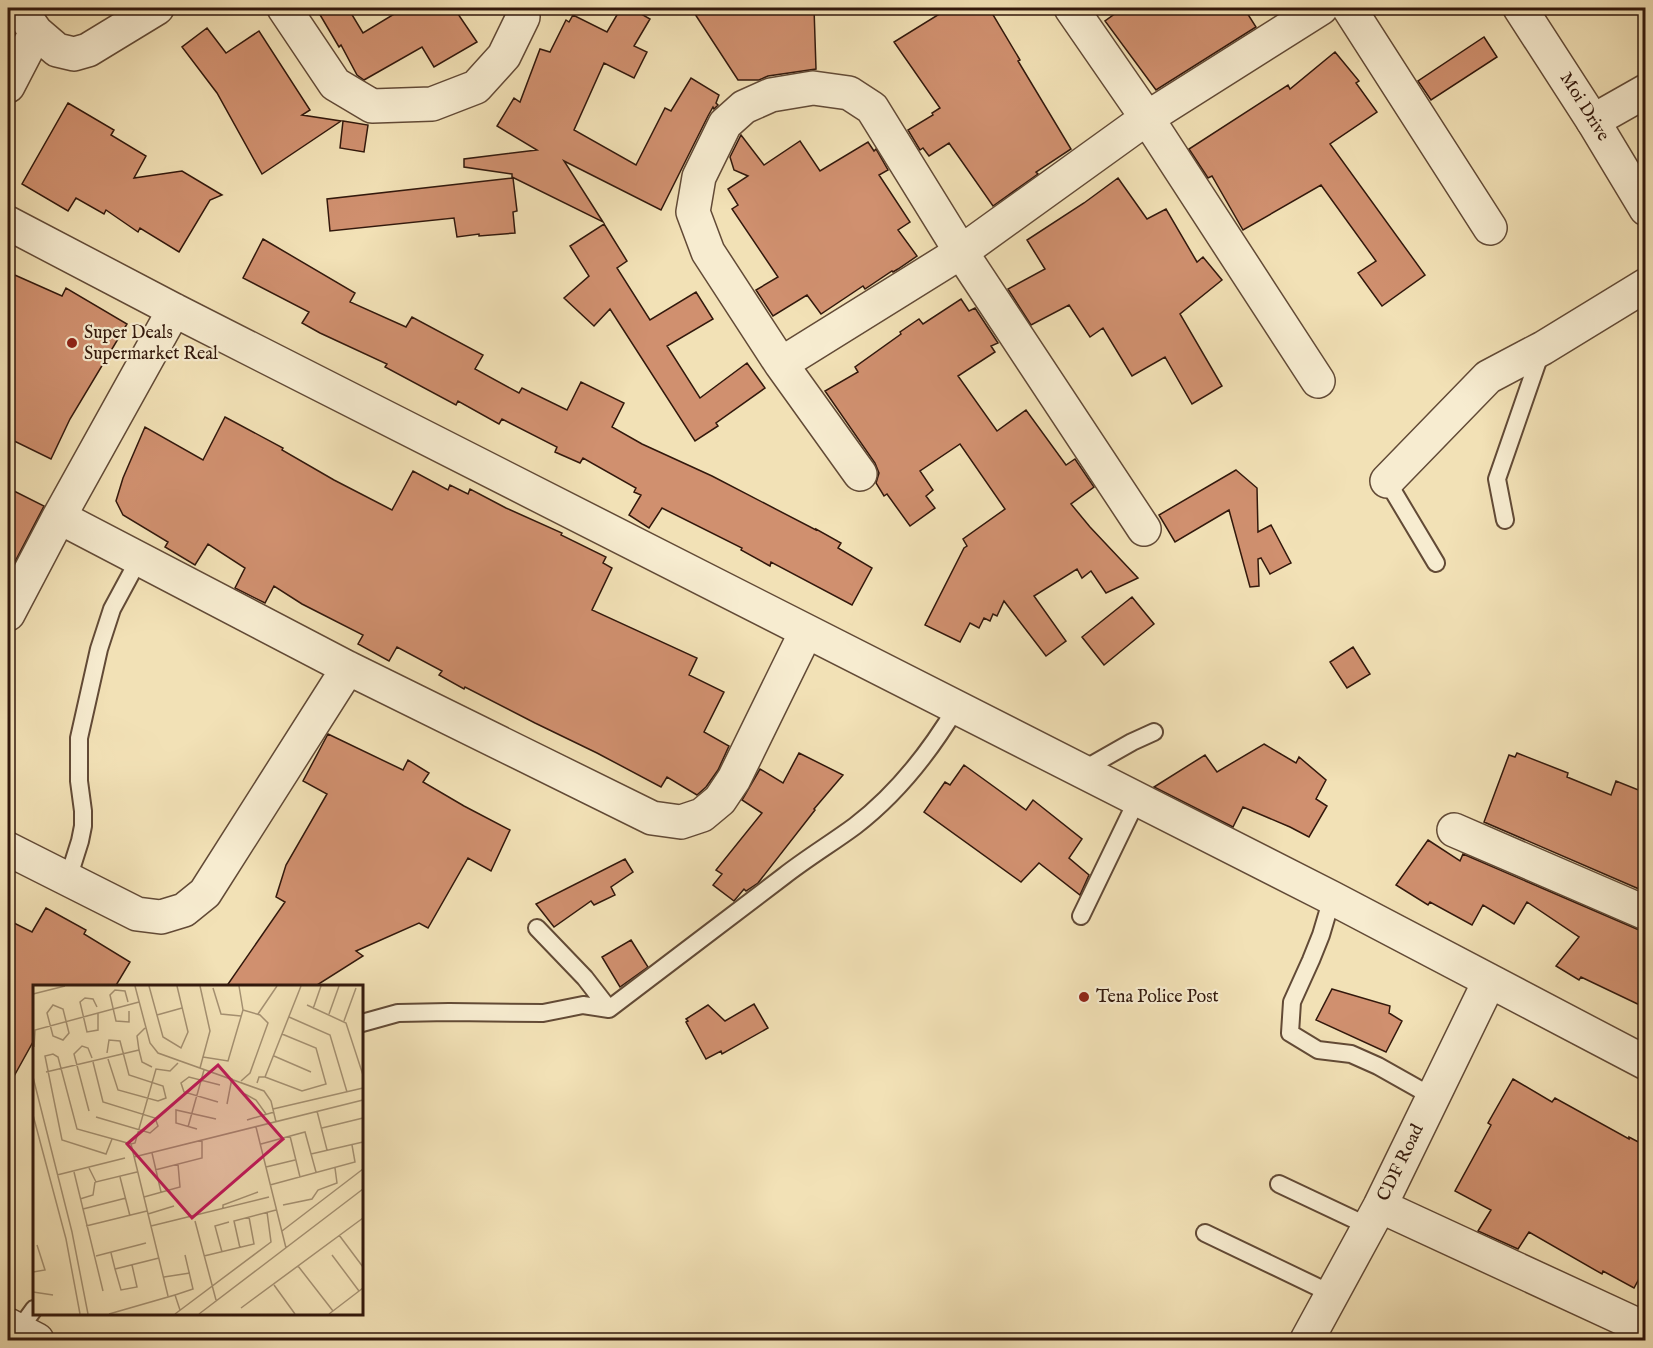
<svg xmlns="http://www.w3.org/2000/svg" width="1653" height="1348" viewBox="0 0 1653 1348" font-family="'IM FELL English',serif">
<rect width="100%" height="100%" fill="#f2e1b6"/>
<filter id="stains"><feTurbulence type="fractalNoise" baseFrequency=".00333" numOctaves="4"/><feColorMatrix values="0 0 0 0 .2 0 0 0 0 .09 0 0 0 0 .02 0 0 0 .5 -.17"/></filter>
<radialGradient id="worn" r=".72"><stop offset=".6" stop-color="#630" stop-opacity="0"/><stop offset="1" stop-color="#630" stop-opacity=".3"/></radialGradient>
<path fill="#d0906f" stroke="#32180c" stroke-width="1.5" d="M 316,8 L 348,8 L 363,33 L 404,8 L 454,8 L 477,42 L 434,67 L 422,47 L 364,80 L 357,75 L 341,45 L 339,47 Z
M 621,8 L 631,8 L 650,19 L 634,46 L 647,52 L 634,78 L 604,63 L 574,130 L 636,165 L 665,108 L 671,111 L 691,78 L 719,95 L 716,103 L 718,105 L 714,109 L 713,107 L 708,116 L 661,210 L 564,161 L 603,222 L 512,177 L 512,174 L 464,167 L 464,159 L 537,150 L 497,126 L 514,98 L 520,102 L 540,49 L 550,52 L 566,20 L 569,22 L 573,15 L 607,32 Z
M 691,8 L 814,8 L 816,69 L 768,76 L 759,80 L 738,80 Z
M 949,8 L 989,8 L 1020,60 L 1018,61 L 1071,149 L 1036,172 L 1038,174 L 993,206 L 949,143 L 929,156 L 923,148 L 920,150 L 908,130 L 933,115 L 932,113 L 940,108 L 894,42 Z
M 1123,8 L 1244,8 L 1256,27 L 1156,90 L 1105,21 Z
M 207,28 L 226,53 L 259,31 L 310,110 L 302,115 L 341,121 L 262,174 L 217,93 L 182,47 Z
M 1484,37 L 1497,57 L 1431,100 L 1418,81 Z
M 1335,52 L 1359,81 L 1356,83 L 1377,112 L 1330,144 L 1425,275 L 1382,306 L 1358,273 L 1376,261 L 1321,185 L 1243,230 L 1212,176 L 1208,178 L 1189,149 L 1288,85 L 1290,89 Z
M 68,103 L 114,130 L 111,135 L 146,156 L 134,178 L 182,171 L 222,195 L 210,200 L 179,252 L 140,228 L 138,232 L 106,210 L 104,214 L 76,198 L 68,211 L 22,184 Z
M 343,121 L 368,125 L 364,152 L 340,148 Z
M 741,135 L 764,165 L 800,141 L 820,171 L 868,142 L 874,151 L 876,149 L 888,170 L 879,175 L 910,222 L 898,230 L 917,256 L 898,269 L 893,272 L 892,271 L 865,289 L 863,286 L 821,314 L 807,295 L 773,316 L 756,290 L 778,277 L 732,209 L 738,205 L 728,189 L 748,176 L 734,170 L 730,157 Z
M 513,178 L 517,211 L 513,212 L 515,233 L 479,236 L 479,234 L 457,237 L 454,218 L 330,231 L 327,199 Z
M 1118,178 L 1147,219 L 1166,209 L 1197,262 L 1203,257 L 1222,280 L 1180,314 L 1222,386 L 1192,404 L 1165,357 L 1132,376 L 1103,328 L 1090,337 L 1069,305 L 1031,325 L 1008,289 L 1045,269 L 1027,240 L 1084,203 Z
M 604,224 L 627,261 L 617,268 L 650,320 L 696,292 L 713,319 L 667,346 L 700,398 L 747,363 L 765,388 L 716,423 L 718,426 L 695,441 L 610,309 L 594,326 L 564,298 L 589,276 L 570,246 Z
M 263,239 L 355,293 L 350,302 L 406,327 L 412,317 L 483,355 L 475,369 L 519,393 L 522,388 L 567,410 L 581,382 L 624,403 L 612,427 L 642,444 L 712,476 L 816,530 L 816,529 L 841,543 L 838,548 L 872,568 L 852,605 L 771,562 L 770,566 L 741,550 L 742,548 L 662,508 L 649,528 L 629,515 L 641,495 L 634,492 L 636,488 L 583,458 L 580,463 L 555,452 L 557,447 L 502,419 L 499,424 L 458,401 L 456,405 L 385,367 L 387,364 L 320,333 L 302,323 L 309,312 L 243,278 Z
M 8,272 L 62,296 L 66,288 L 127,324 L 70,419 L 51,459 L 8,438 Z
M 961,299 L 969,311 L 975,308 L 998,343 L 991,346 L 995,352 L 958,376 L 997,431 L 1026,410 L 1066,465 L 1075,459 L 1094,487 L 1071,504 L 1090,527 L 1138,578 L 1106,593 L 1091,571 L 1082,578 L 1077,569 L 1034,596 L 1066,641 L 1046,656 L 1004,601 L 997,616 L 993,614 L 990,621 L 984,618 L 979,628 L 970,623 L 960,642 L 925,625 L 964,548 L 967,546 L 963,539 L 1005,509 L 960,444 L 920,471 L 933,490 L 926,496 L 935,508 L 910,526 L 887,494 L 884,496 L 876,483 L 879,473 L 875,463 L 825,391 L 858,372 L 855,367 L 901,334 L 900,332 L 919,319 L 923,324 Z
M 225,417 L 283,448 L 282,450 L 334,480 L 392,510 L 413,471 L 448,490 L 450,485 L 468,494 L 470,489 L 506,508 L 562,533 L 561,535 L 606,557 L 603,563 L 612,568 L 592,610 L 697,658 L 689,675 L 724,692 L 704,732 L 729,746 L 718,770 L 706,787 L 697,795 L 667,777 L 661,787 L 597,753 L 535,723 L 465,687 L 464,689 L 439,675 L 442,671 L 397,647 L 389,661 L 358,644 L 363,635 L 302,604 L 274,586 L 265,603 L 235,588 L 245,568 L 208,544 L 195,565 L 165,547 L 168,542 L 123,515 L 116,501 L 123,478 L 145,427 L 203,460 Z
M 1236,470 L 1257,488 L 1258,532 L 1271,525 L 1291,563 L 1270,574 L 1261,558 L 1258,559 L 1259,586 L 1250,587 L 1229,510 L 1175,542 L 1159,515 Z
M 8,488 L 44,506 L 8,575 Z
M 1132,597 L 1154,624 L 1104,665 L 1082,637 Z
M 1353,647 L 1370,674 L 1347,688 L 1330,662 Z
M 328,734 L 403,770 L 408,760 L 429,773 L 423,782 L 464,806 L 510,830 L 491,871 L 468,858 L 428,928 L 419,923 L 356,951 L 363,956 L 314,987 L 226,987 L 285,902 L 276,897 L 286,865 L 327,794 L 303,781 Z
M 1264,744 L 1296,763 L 1299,757 L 1326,780 L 1316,799 L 1327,806 L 1309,837 L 1290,827 L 1243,807 L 1233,827 L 1154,787 L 1205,755 L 1217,772 Z
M 799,753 L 843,775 L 814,809 L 815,810 L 758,883 L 746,891 L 744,889 L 734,901 L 713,885 L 722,874 L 716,870 L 762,813 L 742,800 L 760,769 L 783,783 Z
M 1517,753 L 1568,773 L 1567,777 L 1611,795 L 1616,781 L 1646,793 L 1646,892 L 1484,822 L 1509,755 L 1515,757 Z
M 964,765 L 1026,810 L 1033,800 L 1082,839 L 1069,858 L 1089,875 L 1080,895 L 1039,863 L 1021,882 L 924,812 L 945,782 L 950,785 Z
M 1428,840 L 1460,861 L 1463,854 L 1639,930 L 1646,931 L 1646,1008 L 1581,977 L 1579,980 L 1556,966 L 1579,937 L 1527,902 L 1514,924 L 1483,905 L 1472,925 L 1430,902 L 1428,905 L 1396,885 Z
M 625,859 L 633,872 L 611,887 L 615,895 L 594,905 L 591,901 L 554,927 L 536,904 Z
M 46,908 L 86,930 L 84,934 L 130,962 L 115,987 L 34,987 L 34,1040 L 8,1087 L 8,920 L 32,932 Z
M 631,940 L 648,967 L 620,987 L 602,957 Z
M 1332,989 L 1390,1006 L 1389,1013 L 1402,1021 L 1386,1052 L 1316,1020 Z
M 754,1004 L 768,1028 L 722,1054 L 721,1051 L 706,1059 L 686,1022 L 688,1021 L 686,1019 L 708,1005 L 725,1021 Z
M 1513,1079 L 1552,1102 L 1555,1098 L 1629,1139 L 1629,1137 L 1646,1146 L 1646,1266 L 1634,1288 L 1603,1271 L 1602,1274 L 1529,1232 L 1518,1249 L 1478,1231 L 1491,1210 L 1455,1191 L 1491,1125 L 1488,1123 Z"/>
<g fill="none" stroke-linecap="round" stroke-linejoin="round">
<defs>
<path id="service" d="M 1387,481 L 1436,563
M 1505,520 L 1497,479 L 1541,352
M 1081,771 L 1132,742 L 1154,732
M 68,879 L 80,841 L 83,826 L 83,811 L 79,781 L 79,738 L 99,649 L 112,609 L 139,559
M 1332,898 L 1321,935 L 1311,960 L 1292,1002 L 1290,1033 L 1318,1050 L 1351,1054 L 1378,1066 L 1433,1097
M 1081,916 L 1137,800
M 537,928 L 585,978 L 609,1009
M 362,1023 L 398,1013 L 449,1012 L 543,1013 L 583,1005 L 609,1009 C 667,965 726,920 784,876 C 807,858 832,843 855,826 C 898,793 929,753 956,708
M 1279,1184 L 1368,1226
M 1205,1233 L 1332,1294
M 18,1331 L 34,1309"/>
<path id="minor" d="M 19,8 L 36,32 L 57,50 L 74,54 L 88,50 L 157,8
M 284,8 L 335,84 L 372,106 L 432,104 L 476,87 L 504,56 L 523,17 L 522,8
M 1071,8 L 1147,118 L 1318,381
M 1349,8 L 1490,228
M 8,86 L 36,32
M 1593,121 L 1646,91
M 8,223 L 174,310 L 1332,898 L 1646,1063
M 781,364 L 961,252 L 1147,118 L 1321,8
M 860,474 L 781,364 L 708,252 L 693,212 L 699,177 L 725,124 L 744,107 L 771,95 L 813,88 L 849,93 L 872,108 L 961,252 L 1144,529
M 1387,481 L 1488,377 L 1543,348 L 1646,285
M 59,517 L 348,668 L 652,818 L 681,822 L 702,815 L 720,800 L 734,779 L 806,632
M 8,614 L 59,517 L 174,310
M 1454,830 L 1646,913
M 8,849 L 137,914 L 161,917 L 184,910 L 205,893 L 348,668
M 1380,1206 L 1646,1329
M 8,1325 L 37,1340
M 1307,1340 L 1380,1206 L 1489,982"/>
<path id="tertiary" d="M 1520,8 L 1593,121 L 1646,209"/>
</defs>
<use href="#service" stroke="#624a36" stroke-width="20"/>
<use href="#minor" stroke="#624a36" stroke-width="36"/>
<use href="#tertiary" stroke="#624a36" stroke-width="36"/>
<use href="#service" stroke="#f7ecd0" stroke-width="16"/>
<use href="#minor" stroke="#f7ecd0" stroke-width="33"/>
<use href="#tertiary" stroke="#f7ecd0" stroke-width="33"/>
</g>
<g fill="#8f2418" stroke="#f7ecd0" stroke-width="2">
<circle cx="72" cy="343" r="6"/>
<circle cx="1084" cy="997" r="6"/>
</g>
<g text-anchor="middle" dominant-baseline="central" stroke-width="4.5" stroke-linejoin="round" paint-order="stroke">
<g font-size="18" fill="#32180c" stroke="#f7ecd0">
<text transform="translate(1584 107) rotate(58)">Moi Drive</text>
<text transform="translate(1401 1163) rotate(-64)">CDF Road</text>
</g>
<g font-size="18" fill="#32180c" stroke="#f7ecd0" text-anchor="start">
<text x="84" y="333">Super Deals<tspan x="84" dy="21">Supermarket Real</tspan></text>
<text x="1096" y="997">Tena Police Post</text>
</g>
</g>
<g transform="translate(33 985)">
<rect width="330" height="330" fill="#f2e1b6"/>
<path fill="none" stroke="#a59172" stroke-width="1.5" d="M 102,1 L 117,58 L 125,68 L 231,106 L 238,116 L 243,137M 116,1 L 130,52 L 148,63 L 155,47 L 144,1M 180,3 L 188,29 L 208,31M 0,9 L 32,1M 95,17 L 92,6 L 82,5 L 77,10 L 83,36 L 96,37 L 96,26M 20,20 L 30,24 L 36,48 L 30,55 L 20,51 L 14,28 ZM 274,20 L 313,38 L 330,90M 64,22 L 60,14 L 52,13 L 47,17 L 54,47 L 65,45 L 65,28M 280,24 L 288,1M 225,29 L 244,1M 296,29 L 306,1M 124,30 L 149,23M 256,32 L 297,50 L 314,107M 311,36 L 323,3M 112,43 L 104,51 L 106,65 L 109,77 L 119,82M 1,62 L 2,45 L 106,17M 74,68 L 76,55 L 87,56 L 96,90 L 130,101 L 133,113 L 125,116 L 85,105 L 75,74M 241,71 L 278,87M 170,72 L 195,76 L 210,25 L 206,1M 60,77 L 70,117 L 122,133 L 125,141 L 117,148 L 63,132M 167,83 L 177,46 L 167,1M 13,87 L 106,65M 0,92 L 39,247 L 55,329M 232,92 L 269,106 L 293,99 L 283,63 L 249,49M 208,96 L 217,88 L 235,38 L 227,30 L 210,25M 224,98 L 226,92 L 232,92 L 268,1M 212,109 L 223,115 L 233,129M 185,117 L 151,107 L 148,98 L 156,92 L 187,100M 194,119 L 199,93M 240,124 L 330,103M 56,126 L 41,69 L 49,61 L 55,63 L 59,73M 284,126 L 294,165M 0,130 L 33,254 L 47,329M 214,135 L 241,127M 155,142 L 171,85M 223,142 L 253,263M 289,143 L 330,133M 164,144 L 143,138 L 143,125 L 183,134M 257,151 L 267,192M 79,154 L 73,169 L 29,155 L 12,71 L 20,69 L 25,72 L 44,144 L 98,159M 98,159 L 135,311M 98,159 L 102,158 L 123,84 L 137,86 L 145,78M 228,159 L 272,147 L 283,187M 119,168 L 128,207M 278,169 L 330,157M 101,172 L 330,115M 233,182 L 262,175M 56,183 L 63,197 L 104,187M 122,185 L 169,173 L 169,155M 41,187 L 70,306M 24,190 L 92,173M 87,192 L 97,231M 237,200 L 322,177 L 319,160M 111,212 L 147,202 L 145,179M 47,214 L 60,210 L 62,197M 250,220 L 279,214 L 285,205 L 304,198 L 302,183M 50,224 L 93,213M 190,224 L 190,220 L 225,207M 115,229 L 141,221M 162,236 L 183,315M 53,241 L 114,226M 118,241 L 236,212M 249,246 L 330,184M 306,250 L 330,282M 207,263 L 201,236 L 243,225M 189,267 L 182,241 L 196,237M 78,268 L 82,284 L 126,273M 299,270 L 326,306M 63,271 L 113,258M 171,271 L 221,259 L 216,232M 265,281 L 300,326M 82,284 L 88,305 L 104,302 L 99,280M 0,287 L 12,285 L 4,260M 131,292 L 157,288M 241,300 L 262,329M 0,307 L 20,310M 142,310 L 160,304 L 152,270M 208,323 L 330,233M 76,329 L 142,310 L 147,325M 142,329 L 238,257 L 234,227M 166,329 L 330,204M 296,329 L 330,303"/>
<path fill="#c2185b" fill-opacity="0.15" stroke="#c2185b" stroke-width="3" d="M 185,80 L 250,154 L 159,233 L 94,159 Z"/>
<rect width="330" height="330" fill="none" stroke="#32180c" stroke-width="3"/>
</g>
<rect width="1653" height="1348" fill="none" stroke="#f2e1b6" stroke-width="30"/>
<rect x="9" y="9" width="1635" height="1330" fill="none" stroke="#32180c" stroke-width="3"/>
<rect x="15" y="15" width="1623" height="1318" fill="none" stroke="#32180c" stroke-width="1.5"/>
<rect width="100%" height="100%" filter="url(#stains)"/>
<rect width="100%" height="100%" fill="url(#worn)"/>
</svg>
